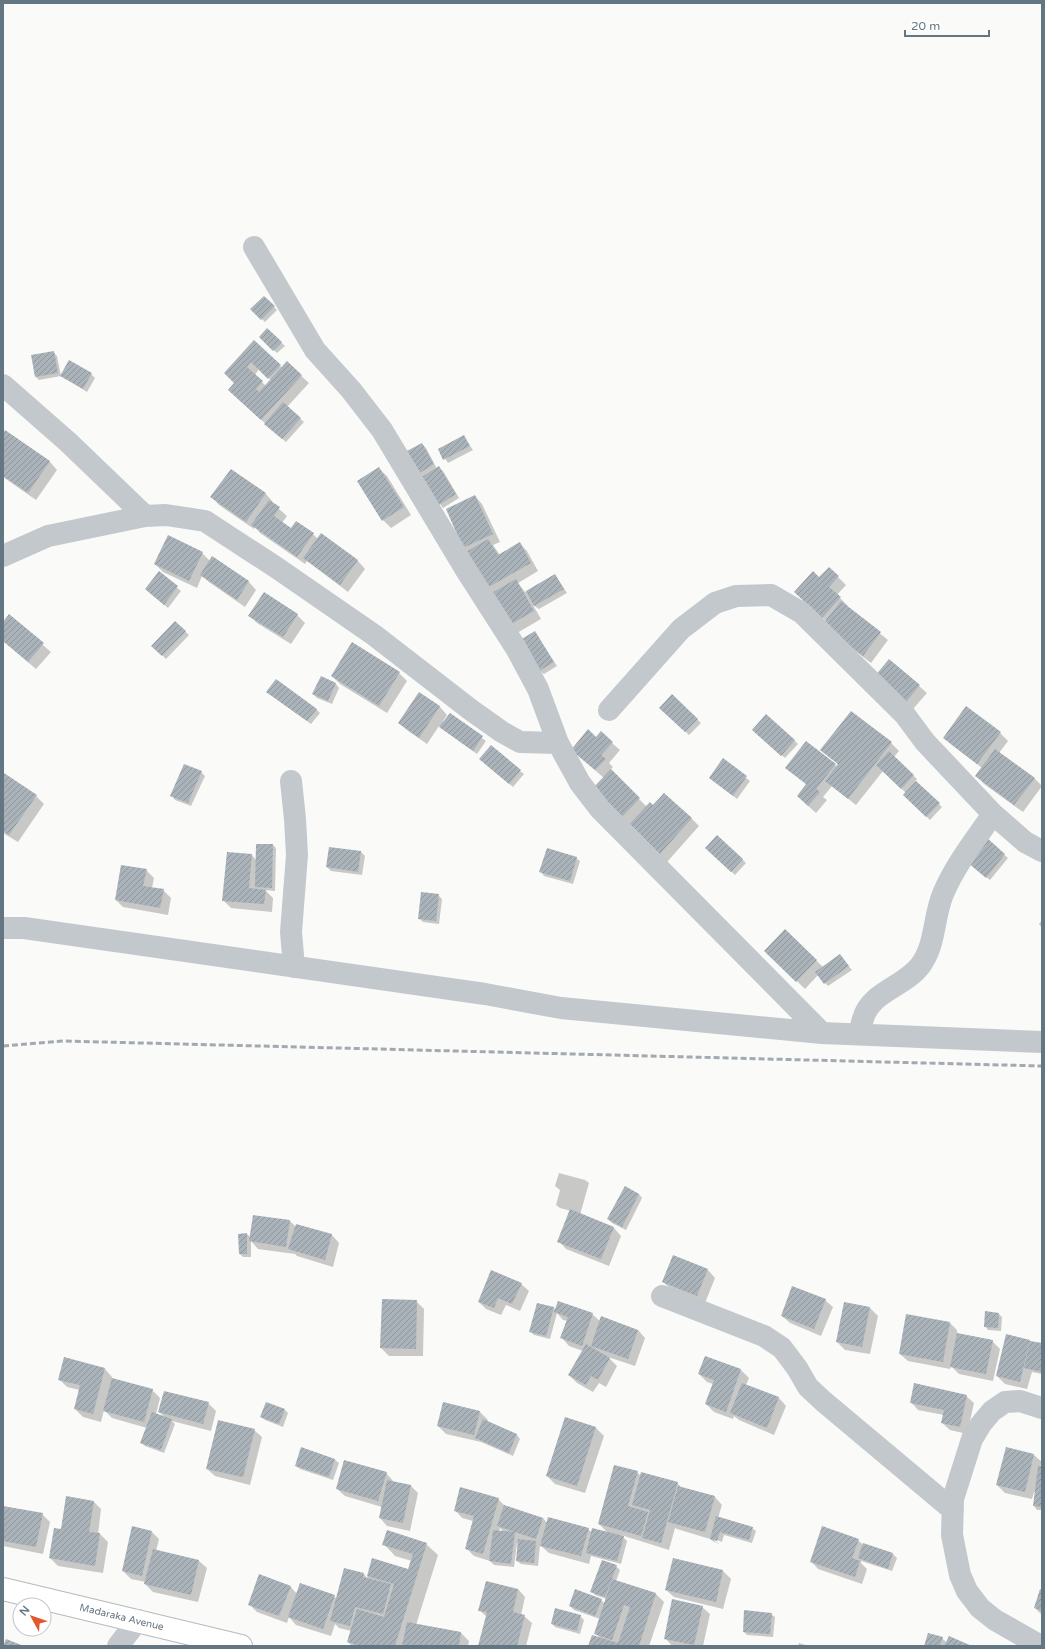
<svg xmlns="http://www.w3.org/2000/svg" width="1045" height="1649" viewBox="0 0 1045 1649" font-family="'Varela Round',sans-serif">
<defs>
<pattern id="building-hatch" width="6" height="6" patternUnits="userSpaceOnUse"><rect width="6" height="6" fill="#aab3b9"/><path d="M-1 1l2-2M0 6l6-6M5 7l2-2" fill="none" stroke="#8e969c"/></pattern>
</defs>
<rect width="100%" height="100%" fill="#fafaf8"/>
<path fill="#0003" fill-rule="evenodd" d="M 264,297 L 277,310 L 265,322 L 252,309 Z
M 267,329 L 285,346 L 277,353 L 260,337 Z
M 254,341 L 282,368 L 287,363 L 309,383 L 287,407 L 304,422 L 286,442 L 237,398 L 235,383 ZM 259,369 L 271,380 L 266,386 L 255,375 Z
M 53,352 L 57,356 L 61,376 L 39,380 L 36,377 Z
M 91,374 L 95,378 L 87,392 L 62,376 Z
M 6,432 L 50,462 L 57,470 L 36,500 L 3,477 L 3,435 Z
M 464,437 L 473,450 L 448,463 L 439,449 Z
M 422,444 L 426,448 L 437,469 L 439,468 L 443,471 L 459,498 L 443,508 L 418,473 Z
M 379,469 L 387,476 L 411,515 L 391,528 L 383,520 Z
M 231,470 L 266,494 L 273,502 L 272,503 L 287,516 L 282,523 L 292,530 L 313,534 L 318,539 L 321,535 L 358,561 L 365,569 L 348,592 L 307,561 L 305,564 L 260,533 L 255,527 L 254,529 L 219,505 L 212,497 Z
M 475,496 L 482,504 L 500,542 L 493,545 L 500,555 L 520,544 L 527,551 L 538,571 L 518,583 L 525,592 L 555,575 L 567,593 L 539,609 L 533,605 L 541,619 L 517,633 L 468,552 L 464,547 Z
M 202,553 L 210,561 L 213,557 L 249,582 L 256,590 L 245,607 L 209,582 L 202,576 L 197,588 L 163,572 L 155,564 Z
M 829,568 L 846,585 L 837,595 L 848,606 L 847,607 L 888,640 L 871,663 L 831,632 L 826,621 L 803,599 Z
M 159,573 L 181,591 L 168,608 L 150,593 Z
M 297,615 L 305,623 L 291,644 L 257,623 L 250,616 Z
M 9,616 L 51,652 L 36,669 L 3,641 L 3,623 Z
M 175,622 L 189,635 L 166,659 L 153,646 Z
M 534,632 L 557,666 L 544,674 L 540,671 Z
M 399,673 L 407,681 L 387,713 L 340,684 L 332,676 Z
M 321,677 L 336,684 L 339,688 L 332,704 L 317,698 L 313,694 Z
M 884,684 L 919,686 L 927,693 L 913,709 Z
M 419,693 L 440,707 L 447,715 L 443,721 L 445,722 L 450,714 L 486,741 L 477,754 L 439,726 L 427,744 L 407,730 L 399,723 Z
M 271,695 L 316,709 L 320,713 L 311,724 Z
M 672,696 L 701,723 L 689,735 L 661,708 Z
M 851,712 L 891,743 L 899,751 L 894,757 L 917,779 L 915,782 L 942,807 L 930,820 L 904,795 L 906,793 L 883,771 L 856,805 L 832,786 L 823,797 L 827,800 L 816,813 L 806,804 L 807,785 L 786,767 L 835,765 L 837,767 L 839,765 L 822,750 Z
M 1000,733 L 1008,741 L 999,753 L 1034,778 L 1042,786 L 1023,812 L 984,784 L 977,776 L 982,768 L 952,745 L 944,738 Z
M 757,734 L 794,740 L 798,744 L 785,758 Z
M 596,738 L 612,743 L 620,750 L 609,763 L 613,767 L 610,770 L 647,807 L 653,806 L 691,818 L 699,826 L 667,862 L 594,788 L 604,778 L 580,757 Z
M 723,760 L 750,781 L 737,799 L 714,781 Z
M 484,763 L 520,771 L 524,774 L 513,787 Z
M 201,772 L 205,776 L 191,806 L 175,800 L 172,796 Z
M 4,774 L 36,796 L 44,804 L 18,842 L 3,833 Z
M 987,840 L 1008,858 L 990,880 L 972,866 Z
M 273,845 L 276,848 L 275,891 L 265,890 L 273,898 L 272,912 L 231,908 L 223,900 L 228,853 L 252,855 L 256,860 Z
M 330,848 L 361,852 L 365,856 L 362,875 L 331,871 L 327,867 Z
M 710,852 L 742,859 L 746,863 L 735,875 Z
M 576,858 L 580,861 L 573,884 L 544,876 L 541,872 Z
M 146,870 L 154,878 L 152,888 L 163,890 L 171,898 L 168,915 L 123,907 L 116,900 Z
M 438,895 L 442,899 L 439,924 L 423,922 L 419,918 Z
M 1042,920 L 1042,928 L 1039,924 Z
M 785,930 L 823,967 L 843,959 L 852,970 L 828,986 L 818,975 L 805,989 L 773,958 Z
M 559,1173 L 585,1180 L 589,1183 L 580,1215 L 614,1228 L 621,1236 L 609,1266 L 566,1249 L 559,1241 L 571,1211 L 560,1208 L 556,1205 L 560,1190 L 555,1186 Z
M 625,1187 L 639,1194 L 642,1198 L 626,1230 L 612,1223 L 608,1219 Z
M 254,1216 L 290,1221 L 296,1227 L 296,1225 L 332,1235 L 339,1243 L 333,1267 L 297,1256 L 295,1254 L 258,1249 L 251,1241 L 251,1257 L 243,1257 L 240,1254 L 247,1234 L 251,1238 Z
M 673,1257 L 708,1270 L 715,1278 L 705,1303 L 671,1289 L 663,1282 Z
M 521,1284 L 529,1291 L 520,1311 L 506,1305 L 501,1315 L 486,1309 L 479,1302 Z
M 825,1300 L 833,1307 L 821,1336 L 790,1323 L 782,1316 Z
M 416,1301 L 424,1309 L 423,1356 L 389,1356 L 381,1348 Z
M 538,1304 L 554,1308 L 556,1310 L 592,1314 L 601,1322 L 638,1330 L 645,1338 L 635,1366 L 608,1357 L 617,1366 L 606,1387 L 599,1383 L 593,1392 L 577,1383 L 569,1375 L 583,1351 L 569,1346 L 562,1338 L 568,1321 L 563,1320 L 557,1313 L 550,1339 L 534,1335 L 531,1332 Z
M 870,1308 L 878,1316 L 870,1354 L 845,1350 L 837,1342 Z
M 999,1314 L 1002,1317 L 1001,1331 L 988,1330 L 985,1326 Z
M 950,1323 L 957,1330 L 957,1334 L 992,1341 L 1000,1349 L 993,1381 L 959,1374 L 951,1366 L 950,1369 L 908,1361 L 900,1354 Z
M 1029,1341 L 1042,1344 L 1042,1374 L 1032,1372 L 1027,1389 L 1005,1384 L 997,1376 Z
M 705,1357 L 741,1370 L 749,1378 L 746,1385 L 779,1398 L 786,1406 L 774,1435 L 739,1420 L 734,1416 L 733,1419 L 714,1412 L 706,1404 L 713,1384 L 707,1382 L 699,1374 Z
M 105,1369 L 112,1377 L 112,1379 L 152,1390 L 160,1398 L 156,1414 L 166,1418 L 159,1412 L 208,1403 L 216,1411 L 211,1431 L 172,1421 L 175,1424 L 164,1453 L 145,1446 L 141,1443 L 147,1428 L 112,1418 L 104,1410 L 101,1422 L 83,1417 L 75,1409 L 80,1390 L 67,1387 L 59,1379 Z
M 966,1396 L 974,1403 L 967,1434 L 950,1430 L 942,1423 L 944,1415 L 918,1410 L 911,1402 Z
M 444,1404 L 480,1412 L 488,1420 L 487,1422 L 517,1435 L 520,1439 L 513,1456 L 481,1442 L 446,1434 L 438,1426 Z
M 284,1409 L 288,1413 L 283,1427 L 265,1420 L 261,1417 Z
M 566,1419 L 596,1428 L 604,1436 L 585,1493 L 555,1484 L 547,1476 Z
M 254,1430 L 262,1437 L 250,1485 L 215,1476 L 207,1469 Z
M 302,1449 L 335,1460 L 339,1463 L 333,1480 L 300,1469 L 296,1466 Z
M 1034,1455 L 1042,1462 L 1040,1467 L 1042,1467 L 1042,1510 L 1037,1510 L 1034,1506 L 1035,1492 L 1034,1492 L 1032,1499 L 1005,1493 L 997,1485 Z
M 637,1472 L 641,1476 L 677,1483 L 682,1488 L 715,1497 L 722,1505 L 718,1518 L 752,1528 L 756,1531 L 752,1543 L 724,1535 L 722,1542 L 714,1539 L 714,1541 L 721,1544 L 714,1542 L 710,1539 L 677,1529 L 675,1528 L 669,1550 L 621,1535 L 627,1541 L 621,1564 L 591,1556 L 589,1564 L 549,1553 L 540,1545 L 538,1566 L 521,1564 L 517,1561 L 519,1544 L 517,1543 L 514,1567 L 494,1565 L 490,1561 L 474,1556 L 466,1548 L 473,1521 L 462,1518 L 455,1510 L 498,1499 L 506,1507 L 543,1518 L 547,1523 L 588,1529 L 592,1533 L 609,1534 L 599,1524 ZM 500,1528 L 504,1532 L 499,1531 Z
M 386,1473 L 394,1482 L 411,1486 L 418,1493 L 410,1531 L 387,1526 L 380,1518 L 382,1507 L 345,1496 L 337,1489 Z
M 94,1502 L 101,1509 L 98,1534 L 100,1534 L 108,1542 L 103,1573 L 58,1566 L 50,1558 L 62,1530 Z
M 3,1505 L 5,1507 L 42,1514 L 50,1522 L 43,1554 L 3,1546 Z
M 151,1531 L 159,1539 L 156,1551 L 199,1561 L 207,1568 L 198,1602 L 153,1592 L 145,1584 L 146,1582 L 131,1579 L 123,1571 Z
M 858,1540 L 863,1545 L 893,1554 L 897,1558 L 892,1571 L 861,1561 L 861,1563 L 867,1569 L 862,1584 L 818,1569 L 811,1561 Z
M 384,1544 L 426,1544 L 438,1555 L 416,1625 L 461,1633 L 469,1641 L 468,1646 L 352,1646 L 348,1642 L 351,1631 L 339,1628 L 335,1624 L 331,1636 L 296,1625 L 289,1617 L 287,1623 L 257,1612 L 249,1604 L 290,1586 L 297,1594 L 334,1596 L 337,1599 L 364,1574 L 367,1578 L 373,1559 L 409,1570 L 412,1561 L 395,1556 Z
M 674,1559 L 723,1571 L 731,1579 L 723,1609 L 674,1597 L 666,1590 Z
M 616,1566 L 620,1570 L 616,1581 L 656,1594 L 664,1602 L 649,1646 L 589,1646 L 600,1638 L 596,1634 L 600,1619 L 574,1610 L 570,1606 L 601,1600 L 605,1604 L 607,1599 L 595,1595 L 591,1591 Z
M 518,1589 L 525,1597 L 521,1615 L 524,1616 L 532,1623 L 526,1646 L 480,1646 L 487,1617 L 479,1610 Z
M 1042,1591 L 1042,1615 L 1035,1608 Z
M 702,1607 L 710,1614 L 703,1646 L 672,1646 L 665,1638 Z
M 771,1614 L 775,1617 L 773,1637 L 747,1635 L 744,1632 Z
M 580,1616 L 584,1620 L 580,1634 L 555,1627 L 552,1623 Z
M 942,1638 L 947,1643 L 969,1646 L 925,1646 Z
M 799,1643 L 809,1646 L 798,1646 Z"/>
<path fill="url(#building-hatch)" d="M 264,296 L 275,306 L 261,320 L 250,309 Z
M 267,328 L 282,342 L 273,351 L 259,337 Z
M 254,340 L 281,365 L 268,379 L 251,362 L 247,367 L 263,381 L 256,389 L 259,392 L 287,361 L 302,375 L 261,420 L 228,390 L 234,383 L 224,373 Z
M 54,351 L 58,373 L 35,377 L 31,355 Z
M 69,360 L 92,373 L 83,389 L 60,376 Z
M 283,402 L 301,418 L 282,439 L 264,424 Z
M 5,430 L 50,461 L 28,493 L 3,476 L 3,434 Z
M 464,435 L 470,446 L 443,460 L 438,449 Z
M 422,443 L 434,464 L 418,474 L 405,452 Z
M 439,466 L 456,494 L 439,505 L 422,477 Z
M 379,467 L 404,507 L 382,521 L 357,481 Z
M 231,469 L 266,493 L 246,522 L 210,497 Z
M 475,495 L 493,534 L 463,548 L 446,509 Z
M 269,500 L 280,507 L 274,516 L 291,528 L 296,521 L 314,533 L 297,557 L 251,525 Z
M 321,533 L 358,560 L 340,585 L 303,558 Z
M 168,535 L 203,552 L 189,581 L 154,564 Z
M 488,539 L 498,555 L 520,542 L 531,563 L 487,588 L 466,552 Z
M 212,556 L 249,581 L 237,600 L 200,575 Z
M 829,567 L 839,576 L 829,587 L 841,597 L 822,618 L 794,592 L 813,571 L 819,577 Z
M 159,571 L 178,586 L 164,605 L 145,589 Z
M 555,574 L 564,589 L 534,606 L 526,591 Z
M 516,579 L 534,611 L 508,626 L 490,594 Z
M 264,592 L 298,614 L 283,637 L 248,616 Z
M 841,601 L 881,632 L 863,656 L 822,625 Z
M 9,614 L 44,643 L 28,662 L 3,641 L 3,622 Z
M 175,621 L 186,631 L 162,656 L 151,646 Z
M 535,631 L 554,662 L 539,671 L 520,640 Z
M 352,642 L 400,672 L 379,706 L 331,676 Z
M 889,659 L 920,685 L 905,703 L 875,676 Z
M 321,676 L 336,683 L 328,701 L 312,694 Z
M 276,679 L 317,709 L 307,721 L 266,692 Z
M 419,692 L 440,706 L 419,738 L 398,723 Z
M 672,694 L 698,719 L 685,732 L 659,708 Z
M 966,706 L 1001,732 L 977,764 L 943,738 Z
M 851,711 L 892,742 L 848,799 L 825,781 L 838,764 L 820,750 Z
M 450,713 L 483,736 L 473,751 L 439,727 Z
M 766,714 L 795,740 L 781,756 L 752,730 Z
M 588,729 L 596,737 L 601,731 L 613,742 L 601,755 L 606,759 L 595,770 L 571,750 Z
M 806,741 L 836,764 L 816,789 L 820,792 L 808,806 L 797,796 L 806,784 L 785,768 Z
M 491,745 L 521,770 L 509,784 L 479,759 Z
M 995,749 L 1035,778 L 1014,805 L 975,776 Z
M 889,751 L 914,775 L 901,789 L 876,765 Z
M 723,758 L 747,776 L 733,796 L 709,778 Z
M 184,764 L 202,771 L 188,803 L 170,796 Z
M 611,769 L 640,798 L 622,817 L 593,788 Z
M 4,773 L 37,795 L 9,835 L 3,831 Z
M 916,781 L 940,803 L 926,817 L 903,795 Z
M 664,793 L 692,818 L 659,855 L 627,827 L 650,802 L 653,805 Z
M 717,835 L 743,859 L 731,872 L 705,848 Z
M 987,838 L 1005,854 L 986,878 L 967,862 Z
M 256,844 L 273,844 L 272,888 L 255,887 Z
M 329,847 L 361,851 L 358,872 L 326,867 Z
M 547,848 L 577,857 L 570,881 L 539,872 Z
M 227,852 L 252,854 L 249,888 L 266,890 L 264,904 L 222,901 Z
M 121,865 L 147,869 L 143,886 L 164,889 L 160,908 L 115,900 Z
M 421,892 L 439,894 L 436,921 L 418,919 Z
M 785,929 L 817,960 L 796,982 L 764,951 Z
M 840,954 L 849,966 L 824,984 L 815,972 Z
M 625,1186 L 639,1194 L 622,1227 L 607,1219 Z
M 570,1209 L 614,1227 L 601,1259 L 557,1242 Z
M 253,1215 L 290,1220 L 286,1247 L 249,1241 Z
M 296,1224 L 332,1234 L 325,1260 L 288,1249 Z
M 247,1233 L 247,1254 L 239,1254 L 238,1234 Z
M 673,1255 L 708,1269 L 697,1296 L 662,1282 Z
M 491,1270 L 522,1283 L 512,1304 L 498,1298 L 494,1308 L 478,1302 Z
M 792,1286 L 826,1299 L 814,1329 L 781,1316 Z
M 382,1299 L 417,1300 L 416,1349 L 380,1348 Z
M 558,1301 L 593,1313 L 582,1346 L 560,1338 L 568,1317 L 554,1312 Z
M 844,1302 L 870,1307 L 862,1347 L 836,1342 Z
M 537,1303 L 554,1307 L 546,1336 L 529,1332 Z
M 985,1311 L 999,1313 L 998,1328 L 984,1327 Z
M 906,1314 L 950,1322 L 943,1362 L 899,1354 Z
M 601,1316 L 638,1330 L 628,1359 L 591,1346 Z
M 957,1333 L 993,1340 L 986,1374 L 950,1367 Z
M 1006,1334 L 1030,1340 L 1020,1382 L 996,1376 Z
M 1030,1341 L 1042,1343 L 1042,1372 L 1024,1368 Z
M 586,1344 L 610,1358 L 598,1380 L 591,1376 L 586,1385 L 568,1375 Z
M 705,1356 L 741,1369 L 726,1412 L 705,1404 L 714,1380 L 698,1374 Z
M 64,1357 L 105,1368 L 93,1414 L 74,1409 L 80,1385 L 58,1380 Z
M 112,1378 L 153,1389 L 144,1422 L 103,1411 Z
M 742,1383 L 779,1397 L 767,1428 L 730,1413 Z
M 914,1383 L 967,1395 L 960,1427 L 941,1423 L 944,1410 L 910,1403 Z
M 164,1391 L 209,1402 L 203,1424 L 158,1412 Z
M 266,1402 L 285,1409 L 279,1424 L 260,1417 Z
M 443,1402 L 480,1411 L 474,1435 L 437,1426 Z
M 152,1412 L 172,1419 L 161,1450 L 140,1443 Z
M 565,1417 L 596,1427 L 577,1486 L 546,1476 Z
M 483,1419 L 517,1434 L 509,1453 L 475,1438 Z
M 218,1420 L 255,1429 L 243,1477 L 206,1469 Z
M 301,1447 L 335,1459 L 329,1477 L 295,1466 Z
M 1006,1447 L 1034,1454 L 1025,1492 L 996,1485 Z
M 344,1460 L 387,1472 L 378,1501 L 336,1489 Z
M 614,1465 L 638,1471 L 628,1506 L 648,1512 L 641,1536 L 598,1524 Z
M 1038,1466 L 1042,1466 L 1042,1507 L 1033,1506 Z
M 641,1472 L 678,1482 L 661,1543 L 642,1538 L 650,1510 L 632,1505 Z
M 387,1480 L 411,1485 L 403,1523 L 379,1518 Z
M 678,1486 L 715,1496 L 705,1532 L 668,1522 Z
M 460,1487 L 499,1498 L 483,1554 L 465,1549 L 474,1516 L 454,1511 Z
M 66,1496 L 94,1501 L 89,1532 L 100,1533 L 95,1566 L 49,1558 L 54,1528 L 61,1529 Z
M 504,1505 L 543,1518 L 536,1539 L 497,1526 Z
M 3,1506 L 43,1513 L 36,1547 L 3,1541 Z
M 716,1516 L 753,1527 L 749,1540 L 720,1532 L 717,1541 L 710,1539 Z
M 548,1517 L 589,1528 L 581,1556 L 540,1546 Z
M 132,1526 L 152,1531 L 142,1576 L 122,1571 Z
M 822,1526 L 859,1539 L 852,1558 L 860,1561 L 855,1577 L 810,1562 Z
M 592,1528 L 624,1536 L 617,1561 L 586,1553 Z
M 387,1530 L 427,1543 L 395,1646 L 360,1646 L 347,1642 L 357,1609 L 384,1617 L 394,1584 L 367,1576 L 372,1558 L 408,1569 L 413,1554 L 382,1545 Z
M 493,1530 L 515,1532 L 511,1564 L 489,1561 Z
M 518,1539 L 536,1541 L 534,1563 L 516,1561 Z
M 863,1543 L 893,1553 L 888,1569 L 858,1558 Z
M 153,1549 L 199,1560 L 191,1595 L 144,1584 Z
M 673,1558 L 723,1570 L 716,1602 L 665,1590 Z
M 602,1560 L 617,1565 L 605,1597 L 590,1592 Z
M 344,1568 L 364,1573 L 363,1577 L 391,1584 L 383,1614 L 355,1607 L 350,1626 L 330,1621 Z
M 259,1574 L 291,1586 L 279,1616 L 248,1605 Z
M 612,1579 L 656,1593 L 639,1646 L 588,1646 L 592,1635 L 618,1643 L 630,1607 L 624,1605 L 612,1640 L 594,1634 Z
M 486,1581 L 518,1589 L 513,1612 L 525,1615 L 517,1646 L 478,1646 L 487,1612 L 478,1611 Z
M 300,1583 L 335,1595 L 323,1629 L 288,1617 Z
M 575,1589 L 602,1599 L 595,1616 L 569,1606 Z
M 1040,1589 L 1042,1590 L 1042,1611 L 1034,1608 Z
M 672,1599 L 703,1606 L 694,1645 L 664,1639 Z
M 555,1608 L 581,1615 L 577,1631 L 551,1624 Z
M 744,1610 L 772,1613 L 770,1634 L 743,1632 Z
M 407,1622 L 461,1632 L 459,1646 L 402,1646 Z
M 928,1633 L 943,1637 L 940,1646 L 924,1646 Z
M 949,1636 L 972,1646 L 944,1646 Z
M 6,1639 L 24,1646 L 3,1646 Z"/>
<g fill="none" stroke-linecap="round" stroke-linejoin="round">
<defs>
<g id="primary">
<path id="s1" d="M 3,1589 L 241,1646"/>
</g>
</defs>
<use href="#primary" stroke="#b5babe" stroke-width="24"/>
<path stroke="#c3c8cc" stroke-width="22" d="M 254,247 L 315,350 L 351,390 L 382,430 L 466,570 L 516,648 L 538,689 L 558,743 L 580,783 L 600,809 L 822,1033
M 3,385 L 68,442 L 145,516
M 3,556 L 48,536 L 145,516 L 166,515 L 205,521 L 277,568 L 374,635 L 471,710 L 502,732 L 520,742 L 558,743
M 609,710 L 681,629 L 715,603 L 736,596 L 771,595 L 802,613 L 905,715 L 925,742 L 993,814 L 1025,842 L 1042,851
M 291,781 L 295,819 L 297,855 L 291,932 L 294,967
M 3,928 L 24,928 L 485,994 L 561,1008 L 822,1033 L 1042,1042
M 860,1034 C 861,1029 861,1023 863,1019 C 870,992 904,987 920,966 C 936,945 933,918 943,894 C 955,865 975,840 993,814
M 662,1296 L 764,1336 L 782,1348 L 797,1368 L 808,1387 L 823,1401 L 953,1510
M 118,1646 L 138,1620
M 1041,1646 L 995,1620 L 980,1608 L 967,1591 L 960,1575 L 952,1535 L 953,1499 L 972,1439 L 981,1424 L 992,1411 L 1005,1402 L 1020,1401 L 1042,1408"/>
<use href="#primary" stroke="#fff" stroke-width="22"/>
<path stroke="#a2aab0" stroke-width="3" stroke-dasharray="6 3" stroke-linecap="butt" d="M 3,1046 L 64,1041 L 1042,1066"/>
</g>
<g text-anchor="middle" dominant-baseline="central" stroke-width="4" stroke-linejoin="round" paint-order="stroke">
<g font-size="10" fill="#657683" stroke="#fff">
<text stroke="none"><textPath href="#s1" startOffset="122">Madaraka Avenue</textPath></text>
</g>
</g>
<rect width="1045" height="1649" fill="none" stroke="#657683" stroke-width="8"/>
<g transform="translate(32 1617) rotate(310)"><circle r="19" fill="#ffffff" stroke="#c1c8cd"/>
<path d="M0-3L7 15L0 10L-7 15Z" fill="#e4572e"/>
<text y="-6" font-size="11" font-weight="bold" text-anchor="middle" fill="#657683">N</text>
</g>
<path d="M905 30v6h84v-6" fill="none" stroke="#657683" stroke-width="2"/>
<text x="911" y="30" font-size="12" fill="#657683" stroke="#ffffff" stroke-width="3" paint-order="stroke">20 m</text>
</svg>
